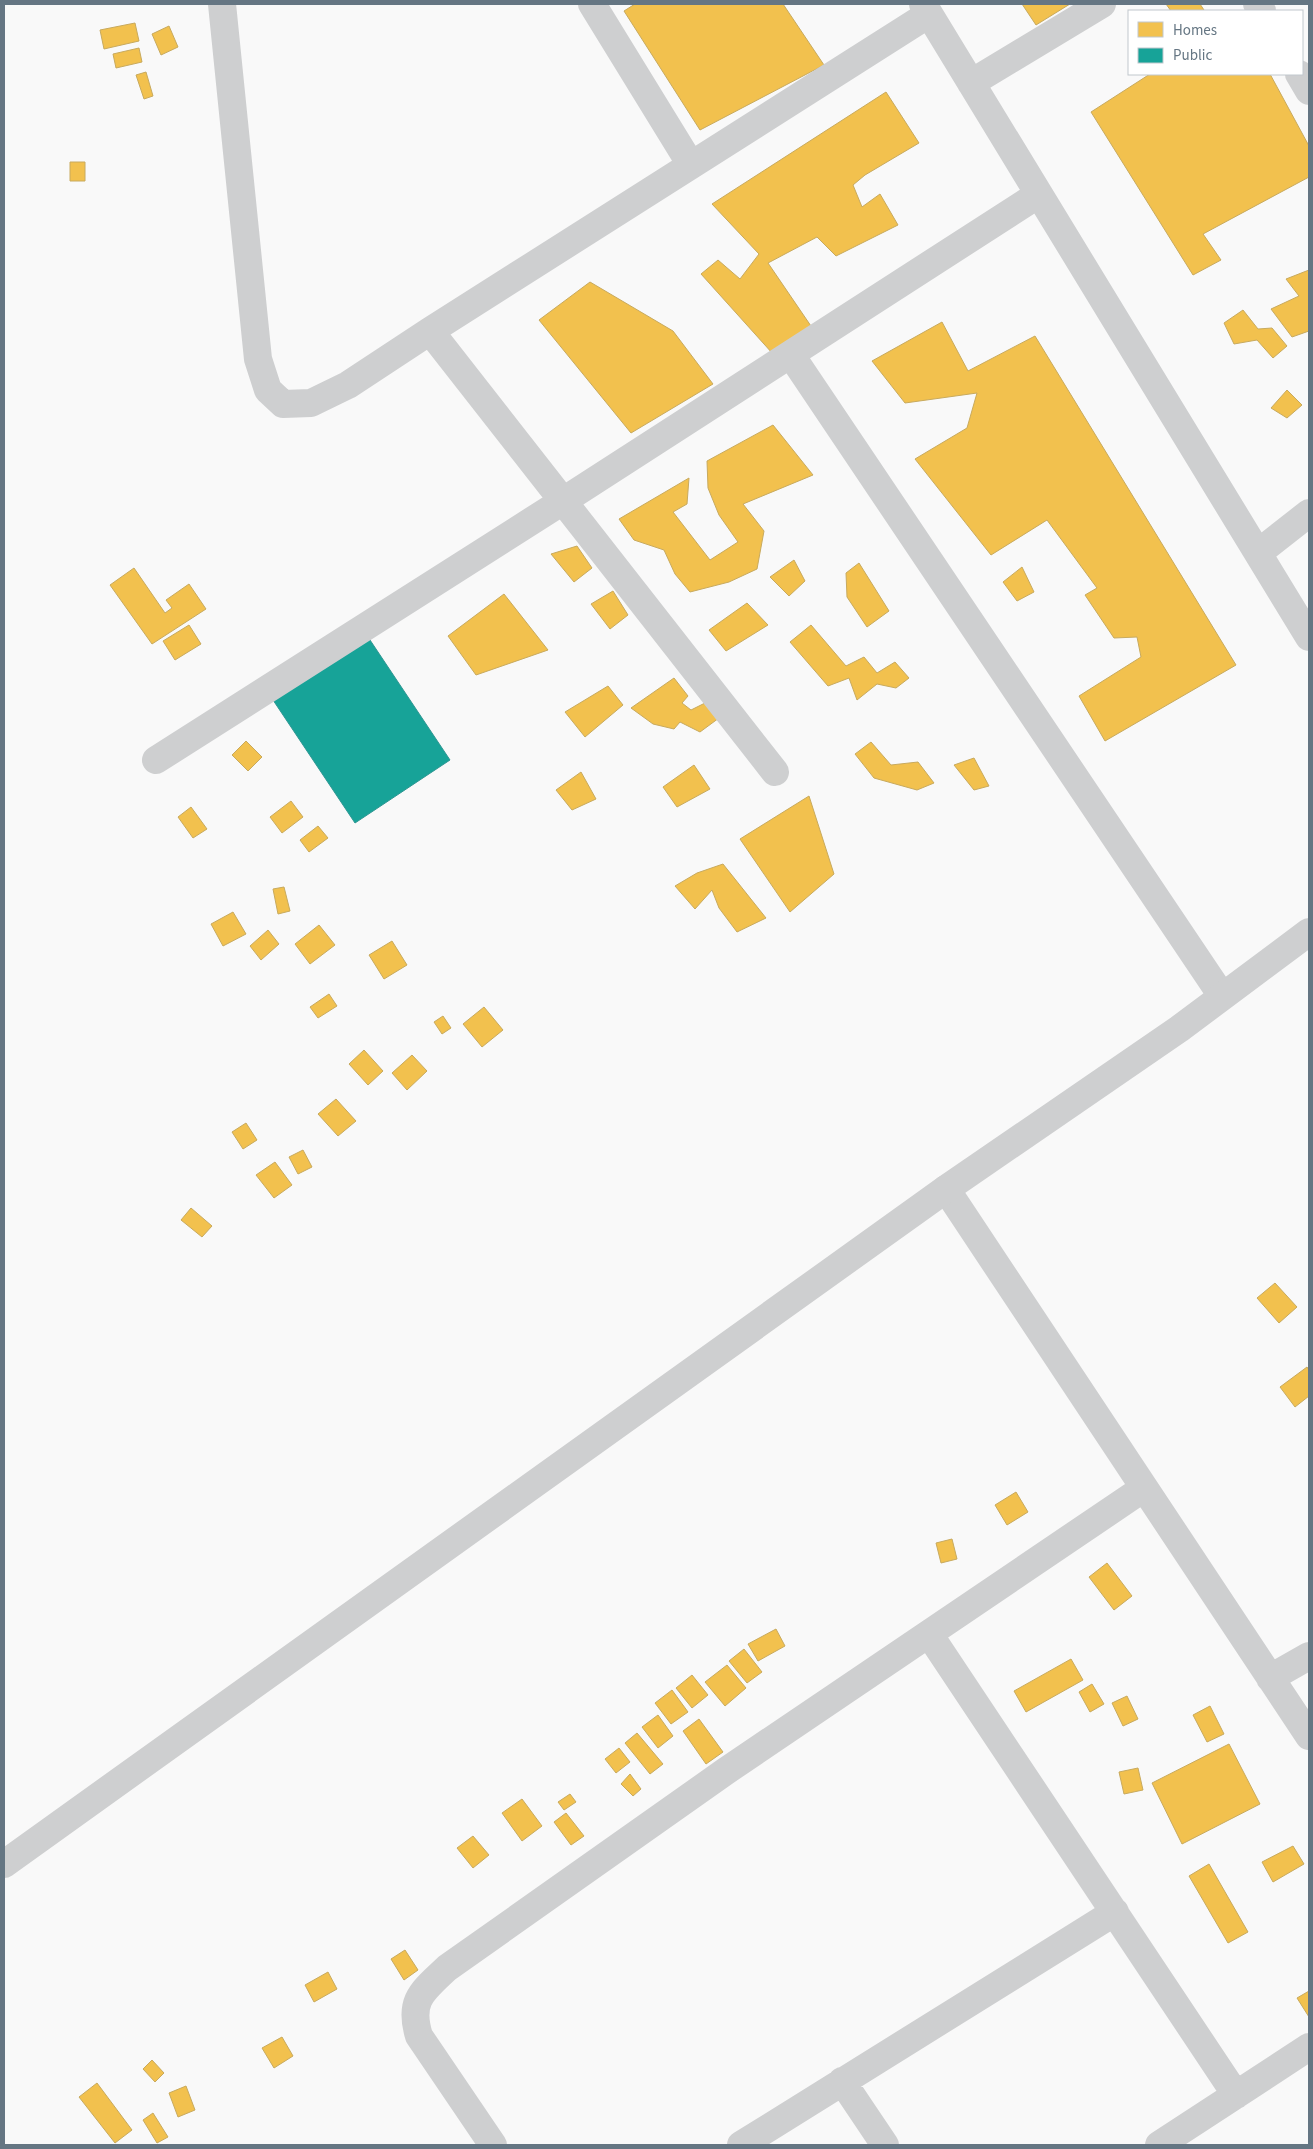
<svg xmlns="http://www.w3.org/2000/svg" width="1313" height="2149" viewBox="0 0 1313 2149" font-family="'Source Sans 3',sans-serif">
<rect width="100%" height="100%" fill="#f9f9f9"/>
<path fill="#f2c14e" stroke="#c8aa5e" d="M 635,4 L 783,4 L 824,65 L 700,130 L 624,11 Z
M 1022,4 L 1070,4 L 1036,25 Z
M 1166,4 L 1200,4 L 1204,10 L 1201,11 L 1171,11 Z
M 135,23 L 139,41 L 104,49 L 100,30 Z
M 169,26 L 178,47 L 161,55 L 152,34 Z
M 139,48 L 142,62 L 116,68 L 113,54 Z
M 146,72 L 153,96 L 144,99 L 136,75 Z
M 1150,74 L 1270,74 L 1309,146 L 1309,177 L 1203,234 L 1221,260 L 1193,275 L 1091,112 Z
M 886,92 L 919,143 L 865,175 L 853,185 L 862,207 L 880,194 L 898,225 L 836,256 L 817,237 L 768,263 L 813,329 L 773,354 L 701,274 L 718,260 L 740,279 L 759,254 L 712,204 Z
M 70,162 L 85,162 L 85,181 L 70,181 Z
M 1309,270 L 1309,331 L 1292,337 L 1271,309 L 1299,296 L 1286,279 Z
M 590,282 L 673,331 L 713,384 L 631,433 L 539,320 Z
M 1243,310 L 1258,329 L 1272,328 L 1287,346 L 1273,358 L 1257,340 L 1234,344 L 1224,323 Z
M 942,322 L 968,371 L 1035,336 L 1236,665 L 1105,741 L 1079,696 L 1141,657 L 1137,637 L 1114,638 L 1085,595 L 1097,588 L 1047,520 L 991,555 L 915,459 L 967,428 L 977,393 L 905,403 L 872,361 Z
M 1287,390 L 1302,405 L 1287,418 L 1271,408 Z
M 773,425 L 813,475 L 743,504 L 764,531 L 757,569 L 729,582 L 690,592 L 675,574 L 664,550 L 634,540 L 619,519 L 689,478 L 687,504 L 673,512 L 710,560 L 738,542 L 719,515 L 708,488 L 707,461 Z
M 577,546 L 592,568 L 574,582 L 551,554 Z
M 794,560 L 805,581 L 789,596 L 770,577 Z
M 859,563 L 889,611 L 867,627 L 847,597 L 846,573 Z
M 1022,567 L 1034,592 L 1017,601 L 1003,582 Z
M 134,568 L 165,613 L 172,608 L 166,600 L 189,584 L 206,609 L 152,644 L 110,585 Z
M 613,591 L 628,615 L 610,629 L 591,604 Z
M 504,594 L 548,650 L 476,675 L 448,636 Z
M 747,603 L 768,625 L 726,651 L 709,630 Z
M 189,625 L 201,644 L 175,660 L 163,641 Z
M 811,625 L 846,666 L 864,657 L 877,673 L 895,662 L 909,678 L 896,688 L 877,684 L 857,700 L 849,678 L 828,686 L 790,642 Z
M 674,678 L 688,696 L 682,703 L 691,710 L 713,699 L 719,718 L 700,732 L 680,722 L 674,729 L 653,724 L 631,708 Z
M 608,686 L 623,705 L 585,737 L 565,712 Z
M 246,741 L 262,757 L 248,771 L 232,755 Z
M 871,742 L 891,765 L 918,762 L 934,783 L 917,790 L 874,778 L 855,754 Z
M 974,758 L 989,786 L 974,790 L 954,765 Z
M 694,765 L 710,789 L 677,807 L 663,787 Z
M 581,772 L 596,799 L 572,810 L 556,790 Z
M 809,796 L 834,874 L 790,912 L 740,839 Z
M 291,801 L 303,817 L 282,833 L 270,817 Z
M 191,807 L 207,829 L 193,838 L 178,817 Z
M 318,826 L 328,838 L 309,852 L 300,840 Z
M 723,864 L 766,918 L 737,932 L 719,908 L 712,890 L 695,909 L 675,886 L 697,873 Z
M 284,887 L 290,911 L 278,914 L 273,889 Z
M 233,912 L 246,934 L 223,946 L 211,924 Z
M 319,925 L 335,945 L 310,964 L 295,944 Z
M 268,930 L 279,944 L 261,960 L 250,946 Z
M 392,941 L 407,965 L 384,979 L 369,955 Z
M 329,994 L 337,1006 L 318,1018 L 310,1007 Z
M 484,1007 L 503,1030 L 482,1047 L 463,1024 Z
M 443,1016 L 451,1028 L 442,1034 L 434,1022 Z
M 364,1050 L 383,1071 L 368,1085 L 349,1064 Z
M 412,1055 L 427,1071 L 407,1090 L 392,1073 Z
M 336,1099 L 356,1121 L 338,1136 L 318,1114 Z
M 246,1123 L 257,1140 L 243,1149 L 232,1132 Z
M 303,1150 L 312,1167 L 298,1174 L 289,1157 Z
M 275,1162 L 292,1185 L 274,1198 L 256,1175 Z
M 191,1208 L 212,1226 L 202,1237 L 181,1220 Z
M 1275,1283 L 1297,1307 L 1279,1323 L 1257,1298 Z
M 1307,1367 L 1309,1370 L 1309,1396 L 1295,1407 L 1280,1387 Z
M 1016,1492 L 1028,1512 L 1007,1525 L 995,1505 Z
M 952,1539 L 957,1559 L 941,1563 L 936,1543 Z
M 1107,1563 L 1132,1596 L 1114,1610 L 1089,1577 Z
M 776,1629 L 785,1646 L 758,1661 L 748,1644 Z
M 744,1649 L 762,1672 L 747,1683 L 729,1661 Z
M 1071,1659 L 1083,1680 L 1026,1712 L 1014,1691 Z
M 727,1665 L 746,1688 L 725,1706 L 705,1682 Z
M 692,1675 L 708,1695 L 692,1708 L 676,1688 Z
M 1092,1684 L 1104,1704 L 1090,1712 L 1079,1692 Z
M 672,1690 L 688,1712 L 671,1724 L 655,1703 Z
M 1127,1696 L 1138,1719 L 1123,1726 L 1112,1703 Z
M 1210,1706 L 1224,1734 L 1207,1742 L 1193,1715 Z
M 658,1715 L 673,1736 L 658,1748 L 642,1727 Z
M 699,1719 L 723,1752 L 706,1764 L 683,1731 Z
M 637,1733 L 663,1764 L 650,1774 L 625,1743 Z
M 1229,1744 L 1260,1804 L 1182,1844 L 1152,1783 Z
M 619,1748 L 630,1762 L 616,1773 L 605,1759 Z
M 1138,1768 L 1143,1790 L 1124,1794 L 1119,1772 Z
M 630,1774 L 641,1789 L 633,1796 L 621,1784 Z
M 570,1794 L 576,1802 L 564,1810 L 558,1802 Z
M 522,1799 L 542,1826 L 522,1841 L 502,1813 Z
M 566,1813 L 584,1836 L 571,1845 L 554,1822 Z
M 473,1836 L 489,1855 L 473,1868 L 457,1848 Z
M 1293,1846 L 1304,1864 L 1273,1882 L 1262,1862 Z
M 1209,1864 L 1248,1932 L 1228,1943 L 1189,1876 Z
M 405,1950 L 418,1970 L 404,1980 L 391,1959 Z
M 328,1972 L 337,1989 L 314,2002 L 305,1985 Z
M 1309,1991 L 1309,2017 L 1297,1998 Z
M 282,2037 L 293,2056 L 274,2068 L 262,2048 Z
M 152,2060 L 164,2073 L 155,2082 L 143,2069 Z
M 97,2083 L 132,2130 L 115,2143 L 79,2097 Z
M 186,2086 L 195,2110 L 178,2117 L 169,2093 Z
M 153,2113 L 168,2137 L 157,2143 L 143,2120 Z"/>
<path fill="#17a398" stroke="#2e9692" d="M 366,634 L 450,760 L 355,823 L 271,697 Z"/>
<g fill="none" stroke-linecap="round" stroke-linejoin="round">
<path stroke="#cecfd0" stroke-width="28" d="M 222,4 L 258,359 L 268,390 L 283,404 L 311,403 L 348,385 L 430,331 L 929,14
M 592,4 L 691,165
M 923,4 L 1309,637
M 1257,4 L 1262,11
M 1299,74 L 1309,91
M 971,83 L 1102,4
M 430,331 L 775,772
M 791,355 L 1222,996
M 1258,553 L 1309,513
M 156,760 L 563,501 L 1039,194
M 946,1189 L 1309,1736
M 929,1634 L 1236,2095
M 1270,1678 L 1309,1656
M 842,2081 L 885,2145
M 493,2145 L 419,2036 C 408,2000 423,1991 447,1968 L 726,1771 L 1144,1488
M 741,2145 L 1115,1912
M 1159,2145 L 1309,2047"/>
<path stroke="#cecfd0" stroke-width="28" d="M 4,1864 L 946,1189 L 1179,1029 L 1309,932"/>
</g>
<rect width="1313" height="2149" fill="none" stroke="#657683" stroke-width="10"/>
<rect x="1128" y="10" width="175" height="65" fill="#ffffff" stroke="#c1c8cd"/>
<rect x="1138" y="22" width="25" height="15" fill="#f2c14e" stroke="#c1c8cd"/>
<text x="1173" y="35" font-size="15" fill="#657683">Homes</text>
<rect x="1138" y="48" width="25" height="15" fill="#17a398" stroke="#c1c8cd"/>
<text x="1173" y="60" font-size="15" fill="#657683">Public</text>
</svg>
